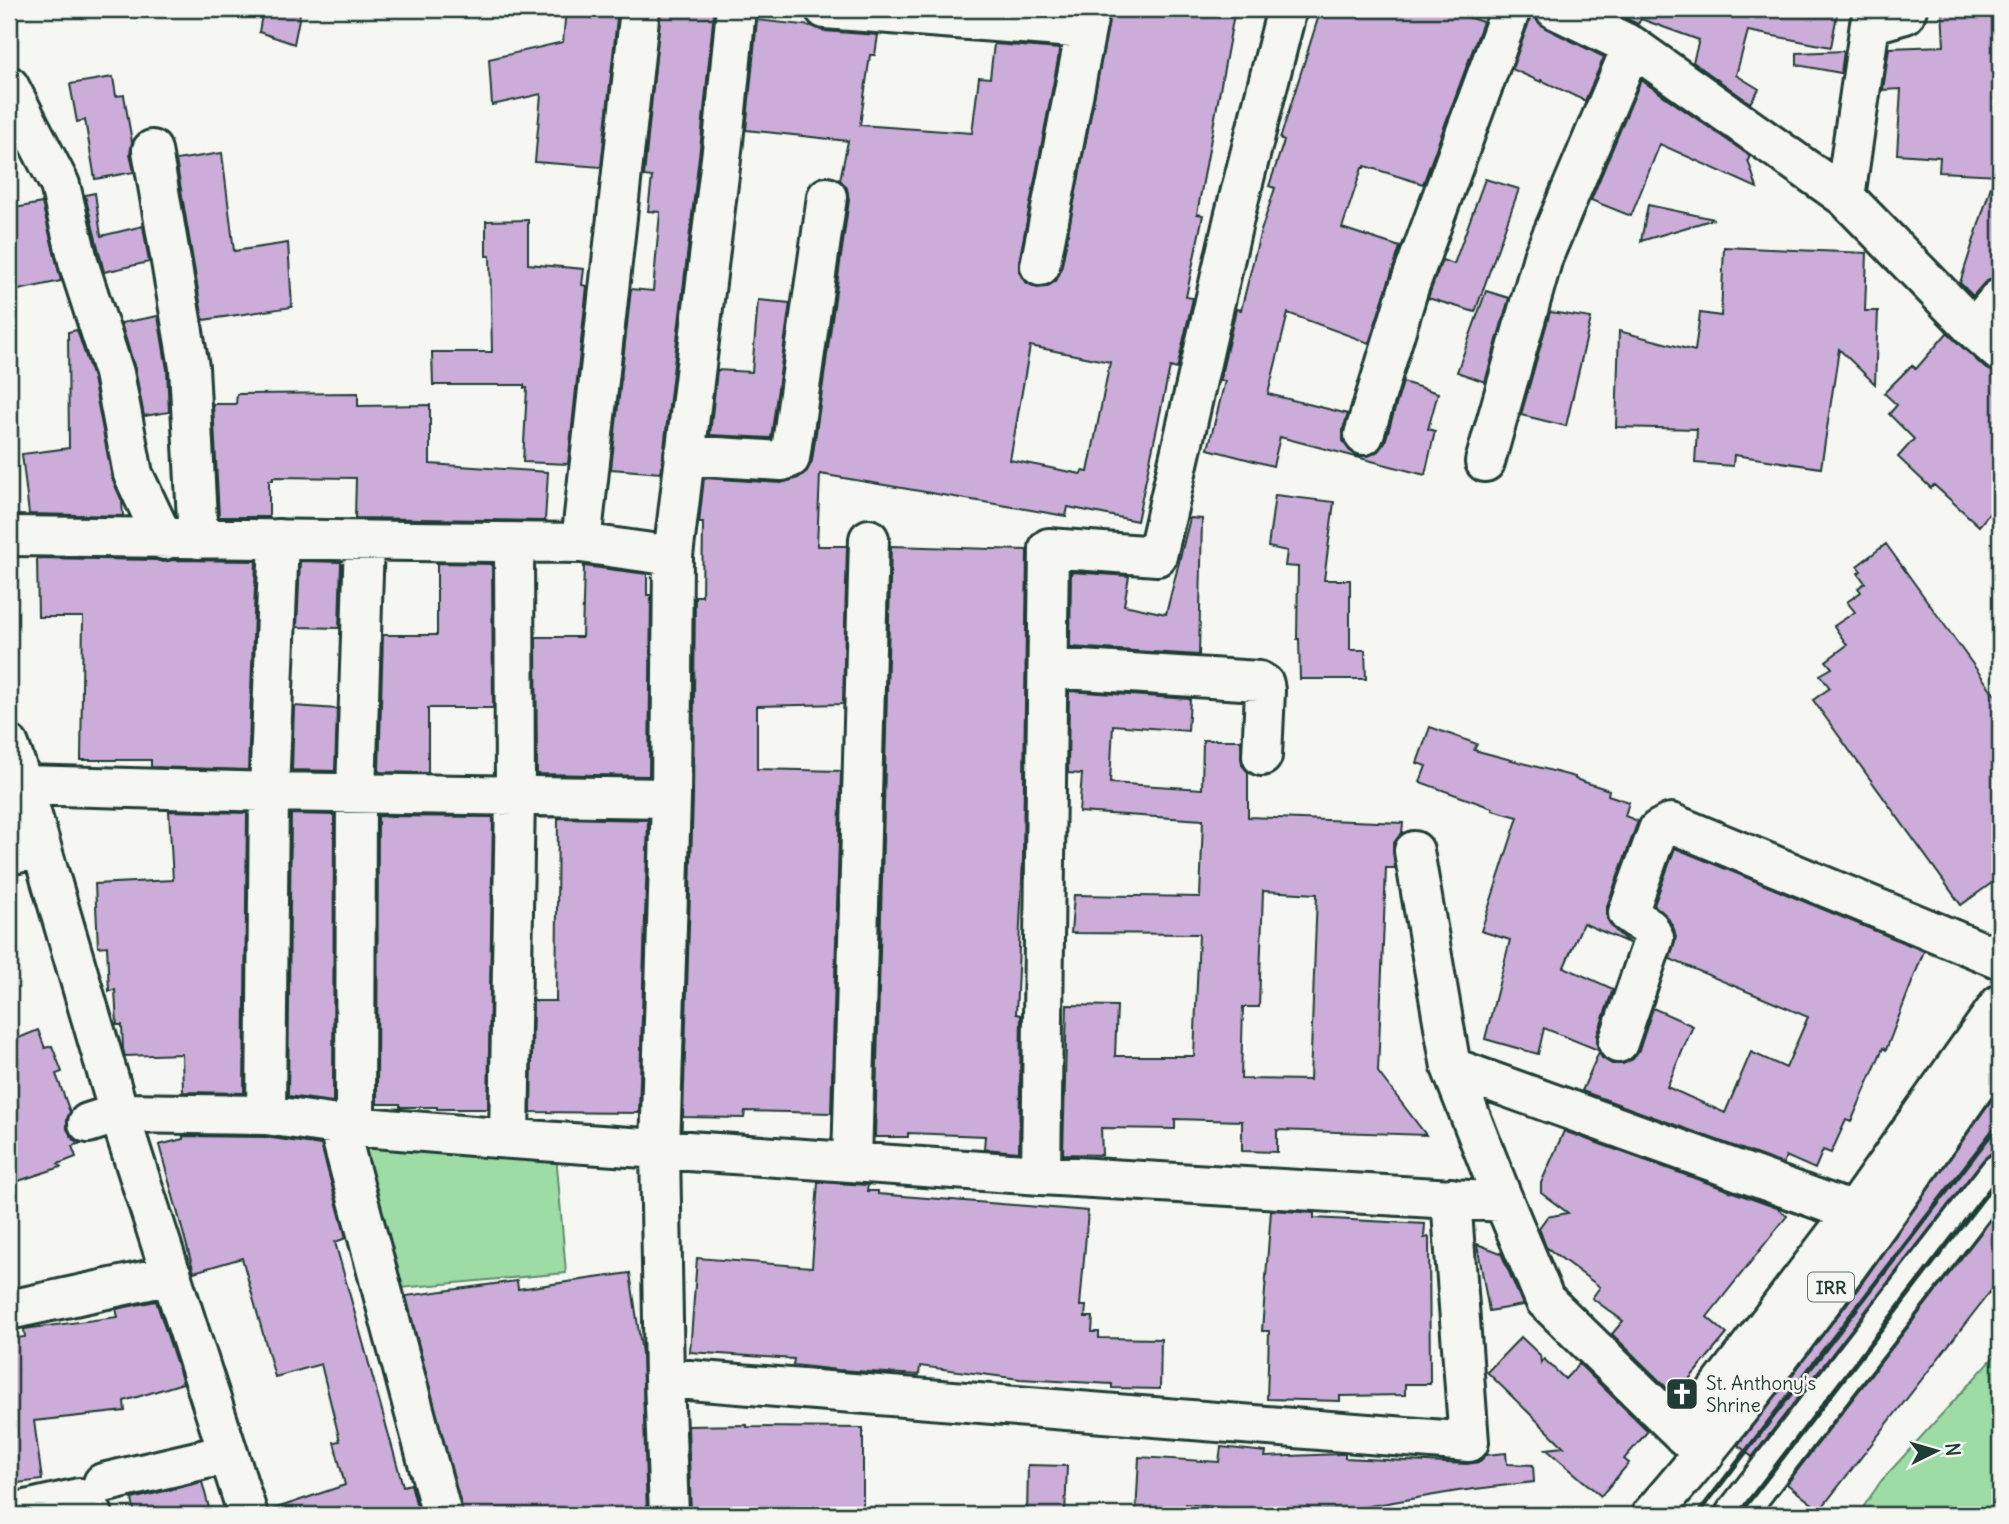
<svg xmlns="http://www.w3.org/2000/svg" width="2009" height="1524" viewBox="0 0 2009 1524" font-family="Delius,sans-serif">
<rect width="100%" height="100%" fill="#f6f6f2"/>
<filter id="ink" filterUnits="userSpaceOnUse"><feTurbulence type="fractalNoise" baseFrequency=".0143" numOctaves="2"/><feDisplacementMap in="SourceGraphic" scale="14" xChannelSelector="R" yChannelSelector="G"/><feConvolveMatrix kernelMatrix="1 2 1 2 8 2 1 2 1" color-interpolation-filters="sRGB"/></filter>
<g filter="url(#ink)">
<path fill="#9ddca5" stroke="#5e8c6c" stroke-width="2" d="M 338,1125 L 555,1142 L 566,1273 L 389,1289 Z
M 2000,1350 L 2000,1515 L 1858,1515 L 1881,1481 Z"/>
<path fill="#ccacd8" stroke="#1f3d34" stroke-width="2" fill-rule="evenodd" d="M 263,9 L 301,9 L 294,44 L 259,32 Z
M 566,9 L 618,9 L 601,167 L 535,162 L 541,94 L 492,105 L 489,59 L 563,42 Z
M 661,9 L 714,11 L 701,140 L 661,473 L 611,469 L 631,289 L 653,291 L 660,212 L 648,211 L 652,177 L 644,176 Z
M 1111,9 L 1235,9 L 1197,214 L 1203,215 L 1186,297 L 1193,298 L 1177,369 L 1170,367 L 1137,521 L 1068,507 L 1066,516 L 820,474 L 817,546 L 847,546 L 843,704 L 757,706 L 757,769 L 841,771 L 831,1113 L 745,1111 L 744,1118 L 683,1117 L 693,798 L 695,596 L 702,596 L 703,523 L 699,523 L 704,478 L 781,483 L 798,478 L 807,471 L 812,461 L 849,200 L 847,188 L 840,180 L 848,141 L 746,130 L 757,20 L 812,26 L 823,31 L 878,35 L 875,55 L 870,55 L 860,125 L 972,133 L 979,77 L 990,78 L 994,44 L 1060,49 L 1019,262 L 1019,272 L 1025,282 L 1037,288 L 1046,287 L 1056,281 L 1061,270 ZM 1030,346 L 1110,362 L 1088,472 L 1082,471 L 1081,474 L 1010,460 Z
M 1321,9 L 1442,9 L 1483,22 L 1423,184 L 1365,166 L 1364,168 L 1362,168 L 1342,228 L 1400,247 L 1369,343 L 1288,313 L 1268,394 L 1348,414 L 1343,429 L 1343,441 L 1349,450 L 1357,456 L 1368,456 L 1378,451 L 1385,442 L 1403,382 L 1438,393 L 1428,429 L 1435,431 L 1425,475 L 1280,437 L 1273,466 L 1208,449 L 1225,381 L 1220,380 L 1236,309 L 1241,310 L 1260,234 L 1275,188 L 1269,186 L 1284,141 L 1280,139 Z
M 1605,9 L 1838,9 L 1831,47 L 1748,31 L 1736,75 L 1759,89 L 1750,103 L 1693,62 L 1699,40 L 1641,19 L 1638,24 Z
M 1942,9 L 2000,9 L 2000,175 L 1939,172 L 1940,157 L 1897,154 L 1901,89 L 1883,90 L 1889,48 L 1944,46 Z
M 1533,11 L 1537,21 L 1545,28 L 1604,57 L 1585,101 L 1541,80 L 1541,82 L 1512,69 Z
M 1844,51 L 1841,73 L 1797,65 L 1797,53 Z
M 113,77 L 116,96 L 124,95 L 132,142 L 130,154 L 134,172 L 95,179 L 85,120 L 77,122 L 70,84 Z
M 1641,80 L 1750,156 L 1748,160 L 1757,188 L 1660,144 L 1631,216 L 1591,200 Z
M 222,153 L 234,251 L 288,243 L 292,307 L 203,320 L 176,160 Z
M 1994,177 L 2000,178 L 2000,277 L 1992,278 L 1984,283 L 1973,296 L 1960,283 Z
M 1485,179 L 1519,189 L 1475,312 L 1428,298 L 1442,260 L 1454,264 Z
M 95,193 L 101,236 L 143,226 L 149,262 L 104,272 L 85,195 Z
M 42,203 L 61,281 L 9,292 L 9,209 Z
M 1648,205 L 1714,219 L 1641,241 Z
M 528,220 L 528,264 L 584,269 L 582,285 L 587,286 L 568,464 L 523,462 L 527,388 L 524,388 L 524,385 L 433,385 L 432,352 L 492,352 L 490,256 L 486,256 L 486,221 Z
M 1724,247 L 1867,253 L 1865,311 L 1878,311 L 1875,384 L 1839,349 L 1821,468 L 1734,455 L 1733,466 L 1695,463 L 1697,429 L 1616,427 L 1619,331 L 1695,351 L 1700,313 L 1721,316 Z
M 1486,291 L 1509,298 L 1485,382 L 1457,372 Z
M 758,300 L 790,303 L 771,438 L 710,435 L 717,370 L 752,372 Z
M 1550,312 L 1591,318 L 1566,426 L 1521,415 Z
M 158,316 L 167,369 L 169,412 L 144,416 L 135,369 L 121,323 Z
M 77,330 L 93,378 L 112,478 L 122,501 L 123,516 L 29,514 L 22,454 L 69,448 L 68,332 Z
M 1947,333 L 1985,368 L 2000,373 L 2000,501 L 1979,526 L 1934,485 L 1931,488 L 1898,457 L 1914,439 L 1889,414 L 1897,405 L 1884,393 L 1912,365 L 1916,369 Z
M 358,393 L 358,406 L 430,405 L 430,464 L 548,472 L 545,521 L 355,518 L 356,478 L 273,477 L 273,480 L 269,480 L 269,517 L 219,517 L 213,404 L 236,404 L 237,394 Z
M 1275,495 L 1334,502 L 1324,580 L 1350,580 L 1350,650 L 1365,650 L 1366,679 L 1300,679 L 1299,639 L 1297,639 L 1298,567 L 1285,566 L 1287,551 L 1268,547 Z
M 1190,518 L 1202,519 L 1199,655 L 1070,647 L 1071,572 L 1129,576 L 1124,605 L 1166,614 Z
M 1886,544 L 2000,702 L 2000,877 L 1961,905 L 1813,700 L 1830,688 L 1820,675 L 1832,668 L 1826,661 L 1847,645 L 1834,626 L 1855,612 L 1847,602 L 1861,592 L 1858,588 L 1865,583 L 1858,573 L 1861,571 L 1857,566 Z
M 891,546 L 1027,550 L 1023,858 L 1016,1014 L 1021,1015 L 1019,1152 L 984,1149 L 985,1136 L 908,1133 L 908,1137 L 875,1137 Z
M 37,558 L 156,560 L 163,562 L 173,560 L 256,561 L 248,770 L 151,767 L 151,760 L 81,760 L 83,617 L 38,617 Z
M 300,561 L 341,562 L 339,628 L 297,627 Z
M 437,563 L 492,564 L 493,708 L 428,708 L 428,773 L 379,772 L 383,635 L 437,635 Z
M 584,566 L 647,574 L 647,595 L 651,595 L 649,776 L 537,774 L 536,637 L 582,637 Z
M 1069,691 L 1190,699 L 1188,731 L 1113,725 L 1110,783 L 1202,789 L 1203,740 L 1241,740 L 1242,765 L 1248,772 L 1248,817 L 1403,823 L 1402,833 L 1393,844 L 1395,868 L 1386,868 L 1378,1072 L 1426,1135 L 1277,1130 L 1277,1152 L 1242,1151 L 1242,1121 L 1175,1119 L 1175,1129 L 1101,1128 L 1102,1155 L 1063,1154 L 1067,1005 L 1117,1006 L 1115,1056 L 1194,1056 L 1199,934 L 1071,933 L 1074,895 L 1200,897 L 1203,820 L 1079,812 L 1082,774 L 1068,773 ZM 1263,891 L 1317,894 L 1310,1080 L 1241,1079 L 1243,1007 L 1259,1007 Z
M 294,706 L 337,709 L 335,771 L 292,770 Z
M 1430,727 L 1477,744 L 1474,750 L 1575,777 L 1575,779 L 1609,790 L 1608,795 L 1629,802 L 1625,816 L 1638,821 L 1607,906 L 1607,919 L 1615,930 L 1629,943 L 1583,923 L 1564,967 L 1613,989 L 1597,1036 L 1598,1050 L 1544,1028 L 1538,1054 L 1485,1039 L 1510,940 L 1481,931 L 1518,817 L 1492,810 L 1492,808 L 1420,782 L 1426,766 L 1417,763 Z
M 169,811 L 247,813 L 244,1093 L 183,1092 L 182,1054 L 125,1056 L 123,1049 L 122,1025 L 117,1025 L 115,990 L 109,991 L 107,946 L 98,947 L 95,884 L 173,880 Z
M 291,814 L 334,815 L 333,1102 L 288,1096 Z
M 378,816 L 493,817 L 488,1109 L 437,1109 L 437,1107 L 400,1107 L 400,1104 L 377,1104 Z
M 558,818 L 648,820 L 639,1113 L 531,1112 L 533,1001 L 556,1001 Z
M 1675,848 L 1924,951 L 1886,1050 L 1883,1048 L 1851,1122 L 1846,1120 L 1831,1153 L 1823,1150 L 1815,1169 L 1786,1156 L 1783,1164 L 1582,1091 L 1599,1052 L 1602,1058 L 1612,1064 L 1623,1064 L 1633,1059 L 1639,1050 L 1653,1008 L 1693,1026 L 1667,1087 L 1725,1113 L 1751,1052 L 1786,1068 L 1808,1017 L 1670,959 L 1676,937 L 1674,929 L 1668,918 L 1654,905 Z
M 38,1030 L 45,1048 L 52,1046 L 62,1072 L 56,1074 L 70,1112 L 67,1119 L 67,1129 L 73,1139 L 81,1143 L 72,1146 L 76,1157 L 58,1164 L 61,1167 L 9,1184 L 9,1042 Z
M 2000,1088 L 2000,1152 L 1991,1153 L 1983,1160 L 1752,1457 L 1738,1445 L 1850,1300 Z
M 1564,1131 L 1777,1208 L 1787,1216 L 1707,1317 L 1727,1334 L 1675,1396 L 1612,1334 L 1623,1321 L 1592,1298 L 1600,1287 L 1546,1247 L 1539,1228 L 1547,1217 L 1568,1213 L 1541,1193 L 1541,1183 Z
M 183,1136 L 264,1137 L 321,1145 L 346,1238 L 335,1242 L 403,1486 L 411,1484 L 419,1515 L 272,1515 L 271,1510 L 345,1485 L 334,1442 L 340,1441 L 321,1364 L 275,1377 L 242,1258 L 194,1272 L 159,1145 L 183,1139 Z
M 818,1182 L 868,1185 L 867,1191 L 878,1191 L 878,1194 L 1088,1211 L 1080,1306 L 1086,1306 L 1085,1317 L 1093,1317 L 1092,1332 L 1099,1332 L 1099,1338 L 1161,1339 L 1160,1389 L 1112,1388 L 1112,1384 L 1020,1379 L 920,1366 L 919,1375 L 838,1370 L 793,1365 L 794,1359 L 690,1352 L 697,1258 L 812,1267 Z
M 2000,1208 L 2000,1279 L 1820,1510 L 1787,1484 Z
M 1271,1210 L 1314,1213 L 1314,1218 L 1425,1224 L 1424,1238 L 1429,1237 L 1430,1384 L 1405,1384 L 1405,1395 L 1340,1396 L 1340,1401 L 1267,1399 L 1269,1331 L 1262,1331 Z
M 1477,1244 L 1501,1253 L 1523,1305 L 1489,1311 Z
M 630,1273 L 642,1353 L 647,1515 L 463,1515 L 406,1296 L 517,1281 L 518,1289 Z
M 156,1301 L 183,1383 L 124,1401 L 125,1411 L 34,1421 L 42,1480 L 9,1484 L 9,1339 L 25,1337 L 24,1329 L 118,1317 L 116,1309 Z
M 1521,1337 L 1540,1355 L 1541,1363 L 1544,1359 L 1565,1379 L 1579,1364 L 1648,1431 L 1624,1459 L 1629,1463 L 1601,1496 L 1546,1449 L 1564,1447 L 1487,1372 Z
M 747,1425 L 747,1427 L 863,1428 L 863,1515 L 691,1515 L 688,1426 Z
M 1221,1447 L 1266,1452 L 1265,1457 L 1341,1454 L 1345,1454 L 1345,1458 L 1467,1464 L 1479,1462 L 1486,1455 L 1506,1453 L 1507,1464 L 1533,1465 L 1534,1482 L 1458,1491 L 1352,1509 L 1274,1513 L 1186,1504 L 1185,1515 L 1136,1515 L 1139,1457 L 1219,1462 Z
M 1028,1465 L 1067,1466 L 1065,1515 L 1027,1515 Z
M 202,1482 L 211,1515 L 135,1515 L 132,1499 Z"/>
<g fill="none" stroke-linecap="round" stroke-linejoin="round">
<defs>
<path id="minor" d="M 825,9 L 1086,29
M 1555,9 L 1632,46 L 1845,197 L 1974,329 L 2000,352
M 9,86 L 60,185 L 79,265 L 114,373 L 133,474 L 164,540
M 152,150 L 189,367 L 198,539
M 1845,197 L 1870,24 L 1905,14 L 1907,9
M 1040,266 L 1090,9
M 1974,329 L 2000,298
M 1364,435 L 1409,287 L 1511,9
M 684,455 L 782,461 L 790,458 L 827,197
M 1485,462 L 1543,257 L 1632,46
M 9,536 L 581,543 L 673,556
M 581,543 L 640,9
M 1048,668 L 1259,681 L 1264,684 L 1265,691 L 1262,756
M 9,745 L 23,785 L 119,1113 L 248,1515
M 23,785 L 269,792 L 671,798
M 1414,851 L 1451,1067 L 1504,1202 L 1545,1300 L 1704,1455
M 9,855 L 41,848
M 1618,1043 L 1654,938 L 1649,928 L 1628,913 L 1658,830 L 1671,823 L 2000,959
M 1451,1067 L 1853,1212
M 266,1115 L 269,792 L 279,539
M 88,1123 L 119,1113 L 266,1115 L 338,1125 L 498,1138 L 1041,1175 L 1504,1202
M 338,1125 L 442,1515
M 355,1126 L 356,793 L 364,541
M 509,1138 L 515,796 L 514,544
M 852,1162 L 869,539
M 1041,1175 L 1049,548 L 1157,556 L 1234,218 L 1287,9
M 9,1310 L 172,1275
M 664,1378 L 1469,1442 L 1451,1198
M 1683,1435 L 1853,1212 L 2000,1004
M 103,1483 L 227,1454
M 9,1514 L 79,1498 L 87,1500 L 93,1515
M 669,1515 L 664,1378 L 660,1149 L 671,798 L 673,556 L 723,142 L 736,9"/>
<path id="major" d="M 1651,1515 C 1778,1369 1890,1209 2000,1050
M 1735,1515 L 2000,1173"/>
</defs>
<use href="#minor" stroke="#1f3d34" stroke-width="44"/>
<use href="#major" stroke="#1f3d34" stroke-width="44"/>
<use href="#minor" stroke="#f6f6f2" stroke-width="38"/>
<use href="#major" stroke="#f6f6f2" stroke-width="38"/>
<path stroke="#1f3d34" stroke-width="5" d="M 1697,1515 L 2000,1122
M 1738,1515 L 2000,1176"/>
</g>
</g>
<defs>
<symbol id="church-square" viewBox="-11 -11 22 22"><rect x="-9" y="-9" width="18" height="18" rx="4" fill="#1f3d34" stroke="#f6f6f2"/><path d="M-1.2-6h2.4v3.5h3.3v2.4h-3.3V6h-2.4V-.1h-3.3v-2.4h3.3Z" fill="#fff"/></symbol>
</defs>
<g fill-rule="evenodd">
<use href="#church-square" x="1663" y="1375" width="38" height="38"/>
</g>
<g text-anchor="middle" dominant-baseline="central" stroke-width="5" stroke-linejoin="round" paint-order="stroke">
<rect fill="#f6f6f2" stroke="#60746d" stroke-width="2" x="1808" y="1272.5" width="46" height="29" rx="5"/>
<g font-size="18" font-weight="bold" fill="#1f3d34">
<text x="1831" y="1287">IRR</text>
</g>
<g font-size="19" fill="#1f3d34" stroke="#f6f6f2" text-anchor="start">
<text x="1706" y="1383">St. Anthony's<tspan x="1706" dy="22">Shrine</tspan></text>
</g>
</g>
<rect width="2009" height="1524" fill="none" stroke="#f6f6f2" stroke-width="35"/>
<rect x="18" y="18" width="1974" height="1489" fill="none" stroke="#1f3d34" stroke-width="2.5" filter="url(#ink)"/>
<g transform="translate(1936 1451) rotate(85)" stroke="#f6f6f2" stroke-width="5" paint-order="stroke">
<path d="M0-5L12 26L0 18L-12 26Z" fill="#1f3d34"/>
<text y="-10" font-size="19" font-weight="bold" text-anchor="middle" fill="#1f3d34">N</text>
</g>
</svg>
